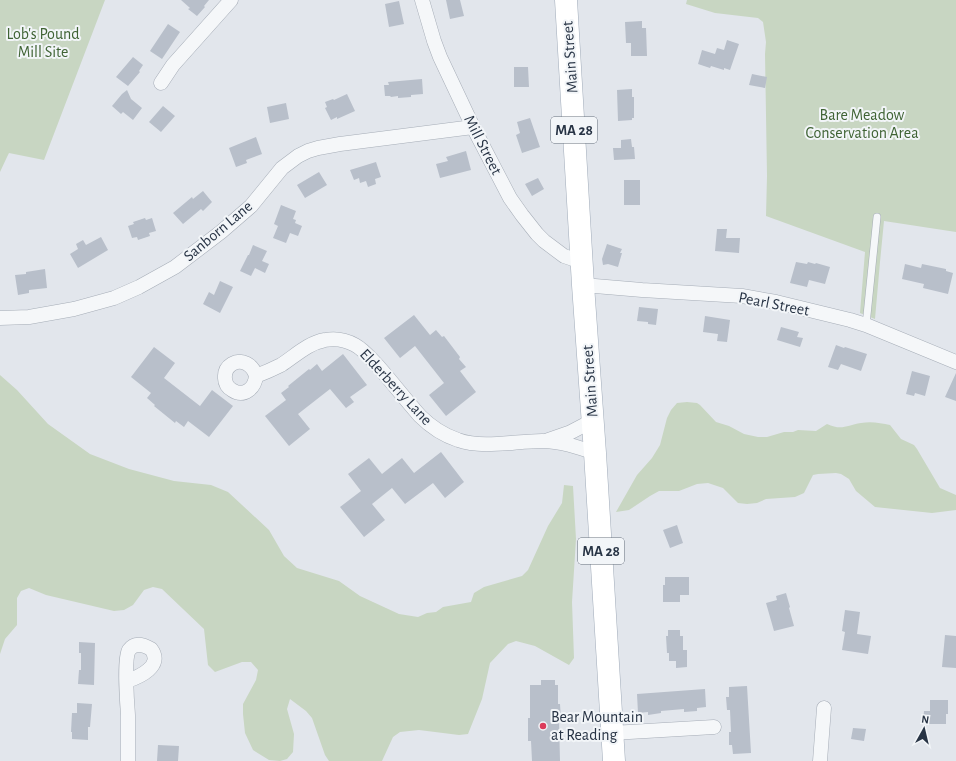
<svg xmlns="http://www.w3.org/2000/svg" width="956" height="761" viewBox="0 0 956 761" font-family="'Alegreya Sans',sans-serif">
<rect width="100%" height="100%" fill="#e2e6ec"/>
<path fill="#c8d6c2" d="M 0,0 L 105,0 L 44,160 L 9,153 L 7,157 L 0,172 Z
M 687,0 L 956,0 L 956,232 L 884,221 L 880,262 L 875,319 L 860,313 L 865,252 L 766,216 L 767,176 L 765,54 L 766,42 L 763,22 L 758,18 L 715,13 L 686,4 Z
M 0,375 L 17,390 L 48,424 L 90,454 L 129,469 L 174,481 L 211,485 L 228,492 L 269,530 L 284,556 L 297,568 L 339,581 L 360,596 L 399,614 L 418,617 L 427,613 L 436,612 L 443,607 L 471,602 L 474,593 L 484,587 L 522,576 L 528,570 L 548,526 L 562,503 L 564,485 L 573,486 L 576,539 L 572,602 L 574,658 L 569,665 L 535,646 L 516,641 L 508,644 L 490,663 L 482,699 L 468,734 L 459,735 L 419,730 L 400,732 L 393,737 L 382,761 L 329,761 L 325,755 L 312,718 L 306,711 L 290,699 L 287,709 L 294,734 L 293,752 L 287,759 L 280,761 L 269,760 L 253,750 L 245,733 L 243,714 L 243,704 L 256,680 L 258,670 L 251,662 L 242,662 L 215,672 L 208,665 L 204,629 L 162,589 L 153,587 L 144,590 L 133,605 L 124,610 L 114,611 L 46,595 L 29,588 L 21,591 L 17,598 L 17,625 L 5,639 L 0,654 Z
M 687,402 L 697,403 L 700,405 L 716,422 L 729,426 L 744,434 L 758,437 L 767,437 L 784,432 L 793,432 L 798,430 L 816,431 L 827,424 C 842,431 847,425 861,423 C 871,421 881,423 890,425 L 901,439 L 914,445 L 917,449 L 940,488 L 956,495 L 956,510 L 932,513 L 875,507 L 856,491 L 849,479 L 841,474 L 836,473 L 818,474 L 813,475 L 804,493 L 795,497 L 766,499 L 757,503 L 747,504 L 738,503 L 723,488 L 708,483 L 697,484 L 679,491 L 659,491 L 650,496 L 629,510 L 616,512 L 637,475 L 652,458 L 660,445 L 667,418 L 671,410 L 677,403 Z"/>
<path fill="#b8bfca" d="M 181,0 L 209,0 L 204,6 L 205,7 L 197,16 L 188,9 L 190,8 Z
M 446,0 L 460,0 L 464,16 L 450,19 Z
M 399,1 L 404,24 L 389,27 L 385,4 Z
M 642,21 L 642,28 L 646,28 L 647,56 L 631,56 L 631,43 L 626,43 L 625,22 Z
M 168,24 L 180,32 L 162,59 L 150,51 Z
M 727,40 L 739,44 L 730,70 L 724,68 L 724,70 L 711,66 L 710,68 L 698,64 L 702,50 L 715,54 L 717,48 L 724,50 Z
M 133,57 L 143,65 L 139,71 L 140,72 L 128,86 L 116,77 Z
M 514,67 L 528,67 L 529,87 L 514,87 Z
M 752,74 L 767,77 L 765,88 L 749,85 Z
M 422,79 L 423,94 L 411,95 L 411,97 L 398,98 L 398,96 L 391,97 L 390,96 L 385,96 L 384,85 L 389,85 L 388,82 Z
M 632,89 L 632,97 L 634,97 L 634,118 L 632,118 L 632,120 L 618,121 L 617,90 Z
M 127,90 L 131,99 L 142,108 L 133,120 L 123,112 L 121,114 L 112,106 L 122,94 Z
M 347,94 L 355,111 L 337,119 L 337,117 L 331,120 L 325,108 L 327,107 L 325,102 L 333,99 L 334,100 Z
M 286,103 L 289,119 L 270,123 L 267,107 Z
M 163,106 L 175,116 L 161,132 L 149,122 Z
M 530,118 L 540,147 L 522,153 L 516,135 L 520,133 L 517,122 Z
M 256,137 L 262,154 L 246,160 L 247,163 L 236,167 L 229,148 Z
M 631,139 L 632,147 L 634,147 L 635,159 L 614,160 L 613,148 L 621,148 L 621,140 Z
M 466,151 L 471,170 L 440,178 L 436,164 L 448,161 L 446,157 Z
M 376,162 L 381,177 L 375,179 L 376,184 L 368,187 L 366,181 L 360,183 L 359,178 L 354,180 L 350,170 Z
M 319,172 L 327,185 L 305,198 L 297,185 Z
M 538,178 L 544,189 L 532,196 L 525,184 Z
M 624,180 L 640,180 L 640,205 L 624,205 Z
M 203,191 L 212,202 L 203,211 L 201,209 L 183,224 L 173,213 L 192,197 L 193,199 Z
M 281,205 L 296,211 L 293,219 L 296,220 L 295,223 L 302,226 L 298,236 L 290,233 L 286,243 L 273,238 L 278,226 L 274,224 Z
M 145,218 L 146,220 L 152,218 L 156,231 L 149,233 L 150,236 L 138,240 L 137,237 L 132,238 L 128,226 L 134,224 L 133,222 Z
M 717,229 L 727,229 L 726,238 L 740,238 L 739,253 L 715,251 Z
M 101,237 L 108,250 L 78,268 L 70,254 L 78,249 L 76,244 L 83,240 L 86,245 Z
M 607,244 L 622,249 L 620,253 L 622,253 L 618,267 L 608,264 L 603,265 L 602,259 Z
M 253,245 L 267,251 L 262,261 L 269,264 L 265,273 L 255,268 L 251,276 L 240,271 L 248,255 L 249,255 Z
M 796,262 L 807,264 L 808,262 L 815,264 L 816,263 L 830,267 L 825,284 L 809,280 L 807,287 L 790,283 Z
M 905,264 L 921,268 L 922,264 L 946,269 L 946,271 L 953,273 L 948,294 L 923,288 L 924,284 L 902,279 Z
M 45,269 L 47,288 L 29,290 L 29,293 L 18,295 L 15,275 L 26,274 L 26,272 Z
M 220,281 L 233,287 L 220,313 L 203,304 L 209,292 L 214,295 Z
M 639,307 L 658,309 L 656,325 L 648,324 L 648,322 L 637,321 Z
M 414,315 L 430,335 L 436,330 L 442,337 L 444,336 L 460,357 L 459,359 L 466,367 L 460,371 L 476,392 L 446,416 L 429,395 L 444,383 L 415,346 L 400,358 L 384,338 Z
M 705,316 L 730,320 L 727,342 L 717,341 L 718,334 L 703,332 Z
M 781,327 L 799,332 L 797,337 L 803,338 L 800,347 L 777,340 Z
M 836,345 L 844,348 L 845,347 L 867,354 L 861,371 L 841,364 L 838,370 L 828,367 Z
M 154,347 L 175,363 L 164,378 L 200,406 L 212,390 L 233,406 L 209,437 L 188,421 L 184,427 L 176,421 L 175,423 L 154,406 L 155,405 L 147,398 L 151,393 L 131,377 Z
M 343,354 L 367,385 L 350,397 L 354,402 L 346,408 L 330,389 L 298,414 L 310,429 L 289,446 L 265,416 L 286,400 L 281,393 L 289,387 L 288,386 L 309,369 L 310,370 L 317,364 L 322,371 Z
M 912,371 L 930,376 L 925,396 L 915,393 L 914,396 L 906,394 Z
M 956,373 L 956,401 L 945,397 Z
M 441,452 L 464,482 L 445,498 L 433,483 L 405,504 L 392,488 L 372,504 L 385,520 L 364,537 L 340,507 L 361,491 L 348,474 L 369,458 L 382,474 L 402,458 L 414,473 Z
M 677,525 L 683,543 L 670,548 L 663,530 Z
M 665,577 L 689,577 L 689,595 L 680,595 L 680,602 L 663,602 L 663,585 L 665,585 Z
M 786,593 L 790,607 L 789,608 L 794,626 L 774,631 L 766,603 L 777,600 L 776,596 Z
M 845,610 L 860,612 L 857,634 L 871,636 L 868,654 L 842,650 L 845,632 L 842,631 Z
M 668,630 L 680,630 L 680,636 L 683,636 L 683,650 L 687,650 L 687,667 L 676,668 L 676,661 L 669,661 L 669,653 L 667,653 L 666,636 L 668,636 Z
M 945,635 L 956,636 L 956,668 L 942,667 Z
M 79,642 L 95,643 L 94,685 L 78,684 L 79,670 L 81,670 L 81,653 L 79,653 Z
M 541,680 L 555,680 L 555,685 L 558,685 L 558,704 L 560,704 L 561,720 L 559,720 L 560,761 L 532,761 L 531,741 L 528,741 L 528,718 L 530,718 L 530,685 L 541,685 Z
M 747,686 L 751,753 L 733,754 L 732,745 L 729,745 L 729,732 L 731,732 L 730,710 L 727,710 L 726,697 L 729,697 L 729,687 Z
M 705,689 L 706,707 L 697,708 L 697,711 L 684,712 L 684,709 L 661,711 L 661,713 L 648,715 L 648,712 L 638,713 L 637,694 Z
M 930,700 L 948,700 L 948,714 L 946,714 L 946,724 L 923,724 L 924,711 L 930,711 Z
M 77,703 L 92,704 L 90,727 L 88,727 L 88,740 L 72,739 L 72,732 L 71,732 L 72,713 L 77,713 Z
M 853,728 L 866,729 L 864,741 L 851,739 Z
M 158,745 L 179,746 L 178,761 L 157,761 Z"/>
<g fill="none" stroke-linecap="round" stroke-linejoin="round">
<defs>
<path id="service" d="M 866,325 L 877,217"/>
<path id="minor" d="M 422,0 L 434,41 L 440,57 L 473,127 L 510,198 L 522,215 L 537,234 L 544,241 L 564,256 L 573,259 L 581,261
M 161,83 L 173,65 L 231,0
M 583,285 L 642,290 L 742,296 L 776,302 L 850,320 L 866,325 L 956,362
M 0,318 L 29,317 L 74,309 L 114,298 L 139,287 L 175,267 L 221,232 L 251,206 L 282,168 L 298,156 L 308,151 L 318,148 L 340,144 L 473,127
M 256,376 C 253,365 242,358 232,364 C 222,370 223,385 232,390 C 244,398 255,388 256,376 C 264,373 273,369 281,365 C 295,356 308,343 325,340 C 335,338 346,340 355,345 C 364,350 370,358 377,365 C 392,382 405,399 420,416 C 431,427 443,435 458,440 C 483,449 516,441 542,441 C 560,441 578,447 595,453
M 548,440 L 571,432 L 592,421
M 127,681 C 139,677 164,666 151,649 C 144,645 135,642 129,650 C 124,658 127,703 128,715 C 128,730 128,746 128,761
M 612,733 L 714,727
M 820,761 L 824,708"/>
<path id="primary" d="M 566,0 L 583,285 L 595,453 L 614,761"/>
</defs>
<use href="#service" stroke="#a6adb7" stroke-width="8"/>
<use href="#minor" stroke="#a6adb7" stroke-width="15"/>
<use href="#primary" stroke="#a0abb9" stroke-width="23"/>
<use href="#service" stroke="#f5f7f9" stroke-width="7"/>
<use href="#minor" stroke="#f5f7f9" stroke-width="14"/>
<use href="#primary" stroke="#fff" stroke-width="22"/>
</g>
<circle fill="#dc3b5b" stroke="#f2f5f8" stroke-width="1.5" cx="543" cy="726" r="4"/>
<g text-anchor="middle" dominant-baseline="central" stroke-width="4" stroke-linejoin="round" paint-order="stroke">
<g fill="#f2f5f8" stroke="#656e7b" stroke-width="1">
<rect x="551" y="117" width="46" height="26" rx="3"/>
<rect x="578" y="538" width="46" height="26" rx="3"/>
</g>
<g font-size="15" font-weight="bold" fill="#283445">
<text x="574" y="130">MA 28</text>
<text x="601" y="551">MA 28</text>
</g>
<g font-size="16" fill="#3f6334" stroke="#f2f5f8">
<text x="43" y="34">Lob's Pound<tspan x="43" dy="18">Mill Site</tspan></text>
<text x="862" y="115">Bare Meadow<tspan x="862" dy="18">Conservation Area</tspan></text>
</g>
<g font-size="16" fill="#283445" stroke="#f2f5f8">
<text transform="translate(570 57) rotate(-94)">Main Street</text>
<text transform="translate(483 145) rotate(63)">Mill Street</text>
<text transform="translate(218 231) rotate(-40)">Sanborn Lane</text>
<text transform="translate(774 304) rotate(11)">Pearl Street</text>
<text transform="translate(590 381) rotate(-94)">Main Street</text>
<text transform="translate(396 387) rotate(47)">Elderberry Lane</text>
</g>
<g font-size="16" fill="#283445" stroke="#f2f5f8" text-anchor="start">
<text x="551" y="717">Bear Mountain<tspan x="551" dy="18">at Reading</tspan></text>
</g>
</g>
<g transform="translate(924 729) rotate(8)" stroke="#f2f5f8" stroke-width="3" paint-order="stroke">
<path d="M0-3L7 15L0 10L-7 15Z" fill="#283445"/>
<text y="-6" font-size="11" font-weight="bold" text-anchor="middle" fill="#283445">N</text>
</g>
</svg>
